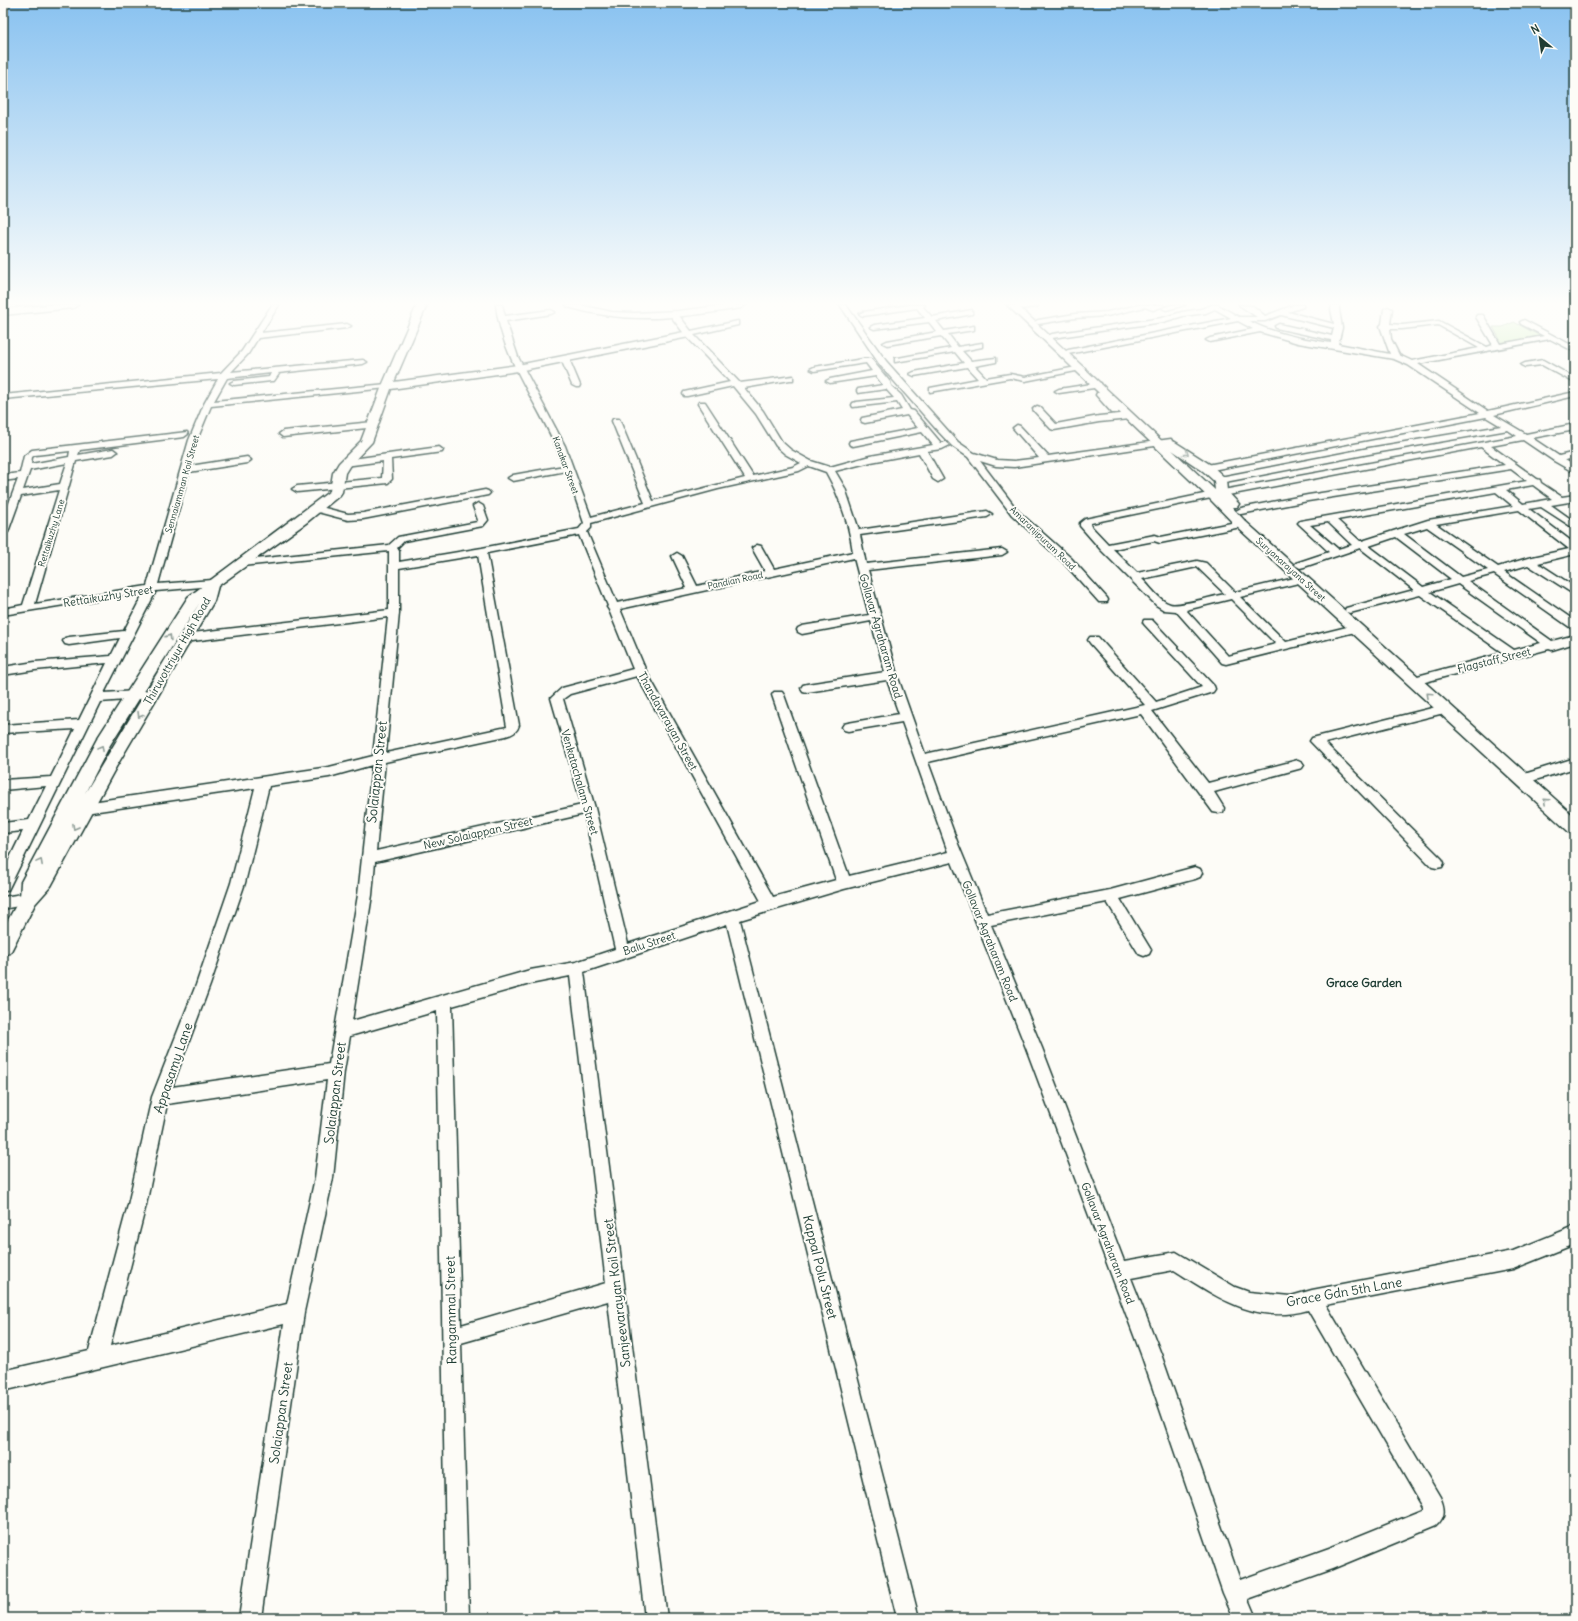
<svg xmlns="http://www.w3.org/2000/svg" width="1578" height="1621" viewBox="0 0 1578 1621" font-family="Delius,sans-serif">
<rect width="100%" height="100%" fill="#fdfcf7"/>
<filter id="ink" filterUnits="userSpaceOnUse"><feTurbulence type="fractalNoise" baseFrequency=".025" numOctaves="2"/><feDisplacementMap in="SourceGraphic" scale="8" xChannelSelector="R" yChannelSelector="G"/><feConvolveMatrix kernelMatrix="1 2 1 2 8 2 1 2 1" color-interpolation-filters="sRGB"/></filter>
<g filter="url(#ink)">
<path fill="#bde8a5" stroke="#6e926c" d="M 1514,322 L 1540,336 L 1502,343 L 1493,327 L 1503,327 Z"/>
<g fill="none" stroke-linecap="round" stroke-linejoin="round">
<defs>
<path id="minor" d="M 3,305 L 16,305 L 15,307 L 3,308 Z
M 272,305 L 279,305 L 261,333 L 347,324 L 351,326 L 347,328 L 258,338 L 248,354 L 231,372 L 363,360 L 367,362 L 363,364 L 278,373 L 279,374 L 274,381 L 271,381 L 234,385 L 230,383 L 234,381 L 269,377 L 271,373 L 227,378 L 214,401 L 387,384 L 391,386 L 387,388 L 211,406 L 197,440 L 190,466 L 247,457 L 251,460 L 247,463 L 189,472 L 158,584 L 213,580 L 218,583 L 213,586 L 156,591 L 104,693 L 152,690 L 156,691 L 158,694 L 156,697 L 152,698 L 100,702 L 8,890 L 3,892 L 3,872 L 23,831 L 3,833 L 3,823 L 29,820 L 46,786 L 3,790 L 3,780 L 51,777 L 75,729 L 3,733 L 3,725 L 79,720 L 107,663 L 35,670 L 3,675 L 3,667 L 35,662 L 111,656 L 120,638 L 69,645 L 65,644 L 63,641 L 65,638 L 69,637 L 124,631 L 144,592 L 3,615 L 3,609 L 23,605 L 59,490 L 21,496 L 8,532 L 3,535 L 3,519 L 18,479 L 3,481 L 3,475 L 20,473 L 24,456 L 32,450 L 187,432 L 188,434 L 184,437 L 80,450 L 78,455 L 113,449 L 117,452 L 113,455 L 76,461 L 35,604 L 147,586 L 189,440 L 204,404 L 218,379 L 3,399 L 3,395 L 221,373 L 242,351 ZM 70,451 L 69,457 L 31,464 L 32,457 L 35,455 ZM 67,463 L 60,484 L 23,490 L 30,470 Z
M 496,305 L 502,305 L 505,316 L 551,310 L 555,312 L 551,314 L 506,321 L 518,357 L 565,446 L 591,517 L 645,503 L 612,421 L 613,419 L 619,419 L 620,421 L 653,501 L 745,478 L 698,404 L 699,402 L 705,402 L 753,476 L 793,467 L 801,463 L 785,454 L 776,446 L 756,414 L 733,386 L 687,396 L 684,396 L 683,394 L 684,392 L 730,382 L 686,336 L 670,315 L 671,313 L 677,313 L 691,331 L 738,321 L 738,325 L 694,335 L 740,383 L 793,376 L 793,380 L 790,380 L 744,388 L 763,411 L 782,442 L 791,450 L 811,461 L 830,467 L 870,456 L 933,445 L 922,432 L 853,446 L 850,445 L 849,443 L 850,441 L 918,428 L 907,415 L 865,423 L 862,422 L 861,420 L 862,418 L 902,410 L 897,402 L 853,407 L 852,405 L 853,403 L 856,402 L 894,398 L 886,389 L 858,393 L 857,391 L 858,389 L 883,385 L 876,376 L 830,383 L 826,381 L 830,379 L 872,371 L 866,363 L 814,371 L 810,369 L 814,367 L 863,359 L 871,359 L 890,382 L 891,386 L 901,395 L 910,410 L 914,411 L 941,443 L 946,442 L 950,445 L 942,449 L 927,451 L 943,479 L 938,482 L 933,479 L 919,453 L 871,462 L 835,471 L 845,488 L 859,530 L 987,511 L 992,514 L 987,517 L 860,535 L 866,564 L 1002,549 L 1007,552 L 1002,555 L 868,570 L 897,675 L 925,754 L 1145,705 L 1090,643 L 1088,640 L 1090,637 L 1098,637 L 1156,702 L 1202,687 L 1144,624 L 1143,622 L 1144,620 L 1152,620 L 1214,686 L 1215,689 L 1213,692 L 1152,711 L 1208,783 L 1298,760 L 1302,762 L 1304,765 L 1302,768 L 1214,792 L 1224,808 L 1223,812 L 1218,813 L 1213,812 L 1141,714 L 928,762 L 958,844 L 987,914 L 1110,890 L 1195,867 L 1200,869 L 1202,873 L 1200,877 L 1195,879 L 1120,899 L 1151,950 L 1149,954 L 1144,956 L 1139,954 L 1107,902 L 991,925 L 1042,1048 L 1124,1261 L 1176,1252 L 1235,1287 L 1249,1292 L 1291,1296 L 1312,1290 L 1513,1251 L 1575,1226 L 1575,1244 L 1513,1269 L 1326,1305 L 1440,1497 C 1445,1508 1446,1517 1436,1526 L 1332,1569 L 1248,1599 L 1256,1618 L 1234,1618 L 1223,1593 L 1141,1354 L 1026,1048 L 952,862 L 844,889 L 740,920 L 919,1618 L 897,1618 L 727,924 L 584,972 L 667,1618 L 645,1618 L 608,1301 L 461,1343 L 469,1618 L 447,1618 L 437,1011 L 350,1036 L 344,1071 L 333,1178 L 304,1312 L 261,1618 L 239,1618 L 284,1324 L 3,1391 L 3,1371 L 89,1351 L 128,1205 L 152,1097 L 196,985 L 231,883 L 255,788 L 85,813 L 80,812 L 79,808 L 80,804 L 85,803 L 329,767 L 373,756 L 388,617 L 184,642 L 180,641 L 178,638 L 180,635 L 184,634 L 389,610 L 389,551 L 242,566 L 238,565 L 237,563 L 238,561 L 389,545 L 398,537 L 477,522 L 478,520 L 473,506 L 478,503 L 483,506 L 488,520 L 483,526 L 404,541 L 397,548 L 399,551 L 399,562 L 482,548 L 579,529 L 584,523 L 566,471 L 513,481 L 508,478 L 513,475 L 564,466 C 545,411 502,363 496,305 ZM 809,466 L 826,472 C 840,497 849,524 853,552 L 774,569 L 761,546 L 757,545 L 752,548 L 765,571 L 697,586 L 682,556 L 677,553 L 672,556 L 687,588 L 617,603 L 587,532 L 591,528 L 591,523 L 718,489 L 799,471 ZM 579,535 L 608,606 L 607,607 L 609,610 L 633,669 L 562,688 L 551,698 L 582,805 L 376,851 L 385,762 L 506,736 C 513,734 517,732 519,725 L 487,553 ZM 478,555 L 507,727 L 386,753 L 399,613 L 399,568 ZM 854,558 L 869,615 L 802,626 L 798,628 L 797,630 L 798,632 L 802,634 L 871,621 L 885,672 L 807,684 L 803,685 L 801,688 L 803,691 L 807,692 L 887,680 L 899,714 L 848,723 L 844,724 L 842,727 L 844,730 L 848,731 L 902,722 L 948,852 L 849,876 L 784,695 L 782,692 L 774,692 L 772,695 L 836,880 L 773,897 L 646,671 L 620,609 ZM 637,676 L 761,901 L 628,944 L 595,808 L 563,699 L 570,694 ZM 372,765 L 358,895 L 329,1064 L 172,1087 L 210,985 L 245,883 L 269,786 L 329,777 ZM 584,814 L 615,949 L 576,962 L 530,970 L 352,1021 L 372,895 L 375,862 ZM 570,976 L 606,1283 L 461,1325 L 452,1006 L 530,984 ZM 327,1080 L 315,1178 L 287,1304 L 110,1346 L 146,1205 L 167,1104 ZM 1174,1270 C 1217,1297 1255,1325 1308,1310 L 1423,1507 L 1423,1510 L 1332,1547 L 1240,1580 L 1161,1354 L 1131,1278 Z
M 840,305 L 846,305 L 886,361 L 958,442 L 974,453 L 997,460 L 1014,461 L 1039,458 L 1013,428 L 1017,425 L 1020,426 L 1048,456 L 1171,439 L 1172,441 L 1171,443 L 1168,444 L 1014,467 L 996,466 L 980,461 L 1018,511 L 1071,558 L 1107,598 L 1108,600 L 1107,602 L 1099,602 L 1063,562 L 1012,515 L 968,457 L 952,446 L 936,429 L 880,365 Z
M 909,305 L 925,305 L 923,307 L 932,317 L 972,310 L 972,314 L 936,321 L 944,331 L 974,326 L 974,330 L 948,334 L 958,347 L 982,343 L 982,347 L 962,351 L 971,361 L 996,358 L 996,362 L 975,366 L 986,378 L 1010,374 L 1025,377 L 1081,366 L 1085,368 L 1081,370 L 1025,381 L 1010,378 L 930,392 L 930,388 L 978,379 L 967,367 L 914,376 L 910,374 L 914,372 L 964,363 L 955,352 L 895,362 L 895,358 L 898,358 L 951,348 L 941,336 L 887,345 L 883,343 L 887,341 L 937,332 L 929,322 L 874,329 L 870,327 L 874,325 L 925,318 L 917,308 L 863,316 L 859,314 L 863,312 Z
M 1018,305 L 1038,305 L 1037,307 L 1018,309 Z
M 1138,305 L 1163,305 L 1164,306 L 1153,310 L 1145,307 L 1107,316 L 1075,318 L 1038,324 L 1034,322 L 1038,320 L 1075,314 L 1107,312 Z
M 1171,305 L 1185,305 L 1166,310 L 1162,308 Z
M 1212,305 L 1218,305 L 1239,317 L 1257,317 L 1239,305 L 1253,306 L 1265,316 L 1294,305 L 1303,305 L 1303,307 L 1288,312 L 1334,324 L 1331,309 L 1332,305 L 1339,305 L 1339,309 L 1342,328 L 1338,344 L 1390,354 L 1380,326 L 1382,324 L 1384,309 L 1388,307 L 1392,309 L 1390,324 L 1402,325 L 1439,321 L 1487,347 L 1493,345 L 1476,317 L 1477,315 L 1483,315 L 1500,344 L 1544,336 L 1521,324 L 1520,322 L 1524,320 L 1575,347 L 1575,352 L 1550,339 L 1418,364 L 1488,411 L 1575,392 L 1575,396 L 1494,415 L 1526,434 L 1575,424 L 1575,430 L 1532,438 L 1559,456 L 1575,452 L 1575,458 L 1565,460 L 1575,466 L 1575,473 L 1554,461 L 1523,440 L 1491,446 L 1537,479 L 1540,480 L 1541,483 L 1562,497 L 1575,495 L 1575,501 L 1551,505 L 1575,522 L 1575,529 L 1541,507 L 1529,509 L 1575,544 L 1575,554 L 1538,563 L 1575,587 L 1575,595 L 1528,565 L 1504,572 L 1575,621 L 1575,629 L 1571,628 L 1494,574 L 1468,581 L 1552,641 L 1575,635 L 1575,643 L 1552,650 L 1549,649 L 1414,685 L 1410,684 L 1408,681 L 1410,678 L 1503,653 L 1420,595 L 1350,613 L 1346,612 L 1345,610 L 1346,608 L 1414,590 L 1360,548 L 1304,567 L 1300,568 L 1295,565 L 1296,563 L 1329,552 L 1300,525 L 1298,523 L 1300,521 L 1527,481 L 1511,469 L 1308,501 L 1241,514 L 1236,511 L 1241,508 L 1308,495 L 1505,465 L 1481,447 L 1223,496 L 1218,493 L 1223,490 L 1517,436 L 1508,430 L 1369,454 L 1220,483 L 1215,480 L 1220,477 L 1369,448 L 1501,426 L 1486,417 L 1207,471 L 1202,468 L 1207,465 L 1480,413 L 1408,365 L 1394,359 L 1298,343 L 1260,332 L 1210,342 L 1206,340 L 1210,338 L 1253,329 L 1238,321 L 1068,354 L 1064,352 L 1068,350 L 1231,318 L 1215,309 L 1206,313 L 1183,316 L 1163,322 L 1052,338 L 1048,336 L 1052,334 L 1162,318 L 1182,312 L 1201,309 ZM 1281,315 L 1334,328 L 1332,336 L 1279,324 L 1275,326 L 1276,328 L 1331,340 L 1331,343 C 1303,339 1274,334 1249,321 L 1265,321 ZM 1438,325 L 1479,348 L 1412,361 L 1399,355 L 1391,339 L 1390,329 L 1402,329 ZM 1533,485 L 1552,499 L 1523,504 L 1506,490 ZM 1496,492 L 1513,506 L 1428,520 L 1362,541 L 1360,541 L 1337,520 ZM 1519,510 L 1569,549 L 1528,558 L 1498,567 L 1436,524 ZM 1328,522 L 1352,545 L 1338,549 L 1310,525 ZM 1427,527 L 1488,570 L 1461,577 L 1404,534 ZM 1396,537 L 1451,579 L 1423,587 L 1369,546 ZM 1458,584 L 1541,643 L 1514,650 L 1430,592 Z
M 562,357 L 565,357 L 569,359 L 580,385 L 579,387 L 576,387 L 572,385 L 561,359 Z
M 1543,360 L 1575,378 L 1575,383 L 1542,365 L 1525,367 L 1521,365 L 1525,363 Z
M 1098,383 L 1101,383 L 1101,387 L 1059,393 L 1055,391 L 1059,389 Z
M 1107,392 L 1111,394 L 1106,397 L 1118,409 L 1119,411 L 1118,413 L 1112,413 L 1096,395 L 1097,393 Z
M 1037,406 L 1040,407 L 1056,424 L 1099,416 L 1130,413 L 1134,416 L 1130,419 L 1099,422 L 1054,430 L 1051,429 L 1034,411 L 1033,409 Z
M 373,422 L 376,423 L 377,425 L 376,427 L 283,437 L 279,434 L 283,431 Z
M 439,447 L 443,450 L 442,452 L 391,459 L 392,479 L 388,483 L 297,492 L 292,489 L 297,486 L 382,478 L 383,461 L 345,466 L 340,463 L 345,460 Z
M 485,490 L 488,491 L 490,493 L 488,495 L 363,519 L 348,520 L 314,511 L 312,509 L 317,506 L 348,514 L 363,513 Z
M 1213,492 L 1216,493 L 1218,495 L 1216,497 L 1091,523 L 1090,525 L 1108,544 L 1155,535 L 1161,537 L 1241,521 L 1244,522 L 1246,524 L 1241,527 L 1160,543 L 1154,541 L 1113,549 L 1137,573 L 1197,561 L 1206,563 L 1235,592 L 1303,576 L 1307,577 L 1308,579 L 1307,581 L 1240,597 L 1286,642 L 1355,625 L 1359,627 L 1360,629 L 1359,631 L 1226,664 L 1222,663 L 1176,611 L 1164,610 L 1156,605 L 1101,550 L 1080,526 L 1080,523 L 1085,519 ZM 1197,567 L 1225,594 C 1214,596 1179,607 1170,604 C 1159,601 1150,586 1142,579 ZM 1231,599 L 1276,644 L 1228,656 L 1186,610 Z
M 1444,705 L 1448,706 L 1450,709 L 1448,712 L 1325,743 L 1442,859 L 1444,863 L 1442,867 L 1437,868 L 1432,867 L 1310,741 L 1312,738 Z
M 1575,758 L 1575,768 L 1522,784 L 1518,782 L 1516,779 L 1518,776 Z
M 29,893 L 34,895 L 36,899 L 34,903 L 3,909 L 3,897 Z"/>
<path id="major" d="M 47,305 L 78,305 L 73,308 L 3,315 L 3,309 Z
M 417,305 L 427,305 L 394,382 L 518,365 L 689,331 L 694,334 L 689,337 L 518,371 L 391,389 L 372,442 L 350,465 L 345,473 L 342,492 L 340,495 L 306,523 L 218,586 L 214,601 L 116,767 L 51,886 L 35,904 L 10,953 L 3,955 L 3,929 L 20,898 L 21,882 L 97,739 L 188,597 L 330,491 L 333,473 L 339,463 L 361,441 L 382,386 ZM 200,602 L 85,793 L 110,745 Z
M 566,305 L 580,305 L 612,312 L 634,313 L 678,311 L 726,305 L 746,305 L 741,308 C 679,318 629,325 568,307 Z
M 1007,305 L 1017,305 L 1165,444 L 1171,441 L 1175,442 L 1211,465 L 1224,477 L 1226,480 L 1227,491 L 1239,504 L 1237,507 L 1232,507 L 1245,521 L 1575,817 L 1575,834 L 1569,832 L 1237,527 L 1209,498 ZM 1172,450 L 1203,471 L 1214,481 L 1215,490 Z"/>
</defs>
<use href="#minor" stroke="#1f3d34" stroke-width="3"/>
<use href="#major" stroke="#1f3d34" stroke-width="3"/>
<use href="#minor" fill="#fdfcf7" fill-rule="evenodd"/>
<use href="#major" fill="#fdfcf7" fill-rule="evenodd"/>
</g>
<defs><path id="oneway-chevron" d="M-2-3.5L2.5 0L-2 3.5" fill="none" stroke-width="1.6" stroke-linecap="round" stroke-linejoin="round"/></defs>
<g stroke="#8e9c96">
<use href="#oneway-chevron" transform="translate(1186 453) rotate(34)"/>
<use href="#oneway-chevron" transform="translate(169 637) rotate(-58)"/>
<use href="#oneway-chevron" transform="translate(1429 695) rotate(-137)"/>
<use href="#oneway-chevron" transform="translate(140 715) rotate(121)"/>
<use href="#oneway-chevron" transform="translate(101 748) rotate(-61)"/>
<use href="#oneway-chevron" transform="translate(1546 801) rotate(-138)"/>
<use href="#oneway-chevron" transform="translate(75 827) rotate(119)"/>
<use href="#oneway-chevron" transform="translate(40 862) rotate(-62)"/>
</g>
</g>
<linearGradient id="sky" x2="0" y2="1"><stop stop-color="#89c2f0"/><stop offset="0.57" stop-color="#fefefb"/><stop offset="1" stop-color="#fefefb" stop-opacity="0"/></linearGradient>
<rect width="1578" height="532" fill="url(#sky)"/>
<g text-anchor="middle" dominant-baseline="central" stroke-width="4" stroke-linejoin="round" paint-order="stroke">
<g font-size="9" fill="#1f3d34" stroke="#fdfcf7">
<text transform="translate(566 465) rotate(70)">Kanakar Street</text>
<text transform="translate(182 484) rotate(-74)">Sennaiamman Koil Street</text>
<text transform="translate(51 533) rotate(-73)">Rettaikuzhy Lane</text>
<text transform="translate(1043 538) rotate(44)">Amaranjipuram Road</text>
<text transform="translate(1291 569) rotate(42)">Suryanarayana Street</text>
<text transform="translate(735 580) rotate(-12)">Pandian Road</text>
</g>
<g font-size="11" fill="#1f3d34" stroke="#fdfcf7">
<text transform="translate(108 596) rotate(-9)">Rettaikuzhy Street</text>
<text transform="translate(881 636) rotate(74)">Gollavar Agraharam Road</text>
<text transform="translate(177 651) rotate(-60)">Thiruvottriyur High Road</text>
<text transform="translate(1494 660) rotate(-14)">Flagstaff Street</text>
<text transform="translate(668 721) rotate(61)">Thandavarayan Street</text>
<text transform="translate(580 782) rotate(74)">Venkatachalam Street</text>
<text transform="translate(478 833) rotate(-13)">New Solaiappan Street</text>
<text transform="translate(990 941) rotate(68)">Gollavar Agraharam Road</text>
<text transform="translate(649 943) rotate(-18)">Balu Street</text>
<text transform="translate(1108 1243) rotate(69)">Gollavar Agraharam Road</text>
</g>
<g font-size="12" font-weight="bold" fill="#1f3d34" stroke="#fdfcf7">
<text x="1364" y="982">Grace Garden</text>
</g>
<g font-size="13" fill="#1f3d34" stroke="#fdfcf7">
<text transform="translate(377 772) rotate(-84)">Solaiappan Street</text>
<text transform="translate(173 1068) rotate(-71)">Appasamy Lane</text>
<text transform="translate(335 1093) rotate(-83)">Solaiappan Street</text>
<text transform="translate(820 1267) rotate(76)">Kappal Polu Street</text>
<text transform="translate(1344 1292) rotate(-10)">Grace Gdn 5th Lane</text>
<text transform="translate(617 1293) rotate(-97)">Sanjeevarayan Koil Street</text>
<text transform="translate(451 1310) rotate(-91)">Rangammal Street</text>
<text transform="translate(281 1413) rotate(-82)">Solaiappan Street</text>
</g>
</g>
<rect width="1578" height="1621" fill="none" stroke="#fdfcf7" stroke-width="16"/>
<rect x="8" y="8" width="1562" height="1605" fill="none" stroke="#1f3d34" stroke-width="1.5" filter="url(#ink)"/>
<g transform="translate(1540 38) rotate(331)" stroke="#fdfcf7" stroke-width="3" paint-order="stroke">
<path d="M0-3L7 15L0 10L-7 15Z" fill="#1f3d34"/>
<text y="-6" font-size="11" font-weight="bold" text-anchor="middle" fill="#1f3d34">N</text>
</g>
</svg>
